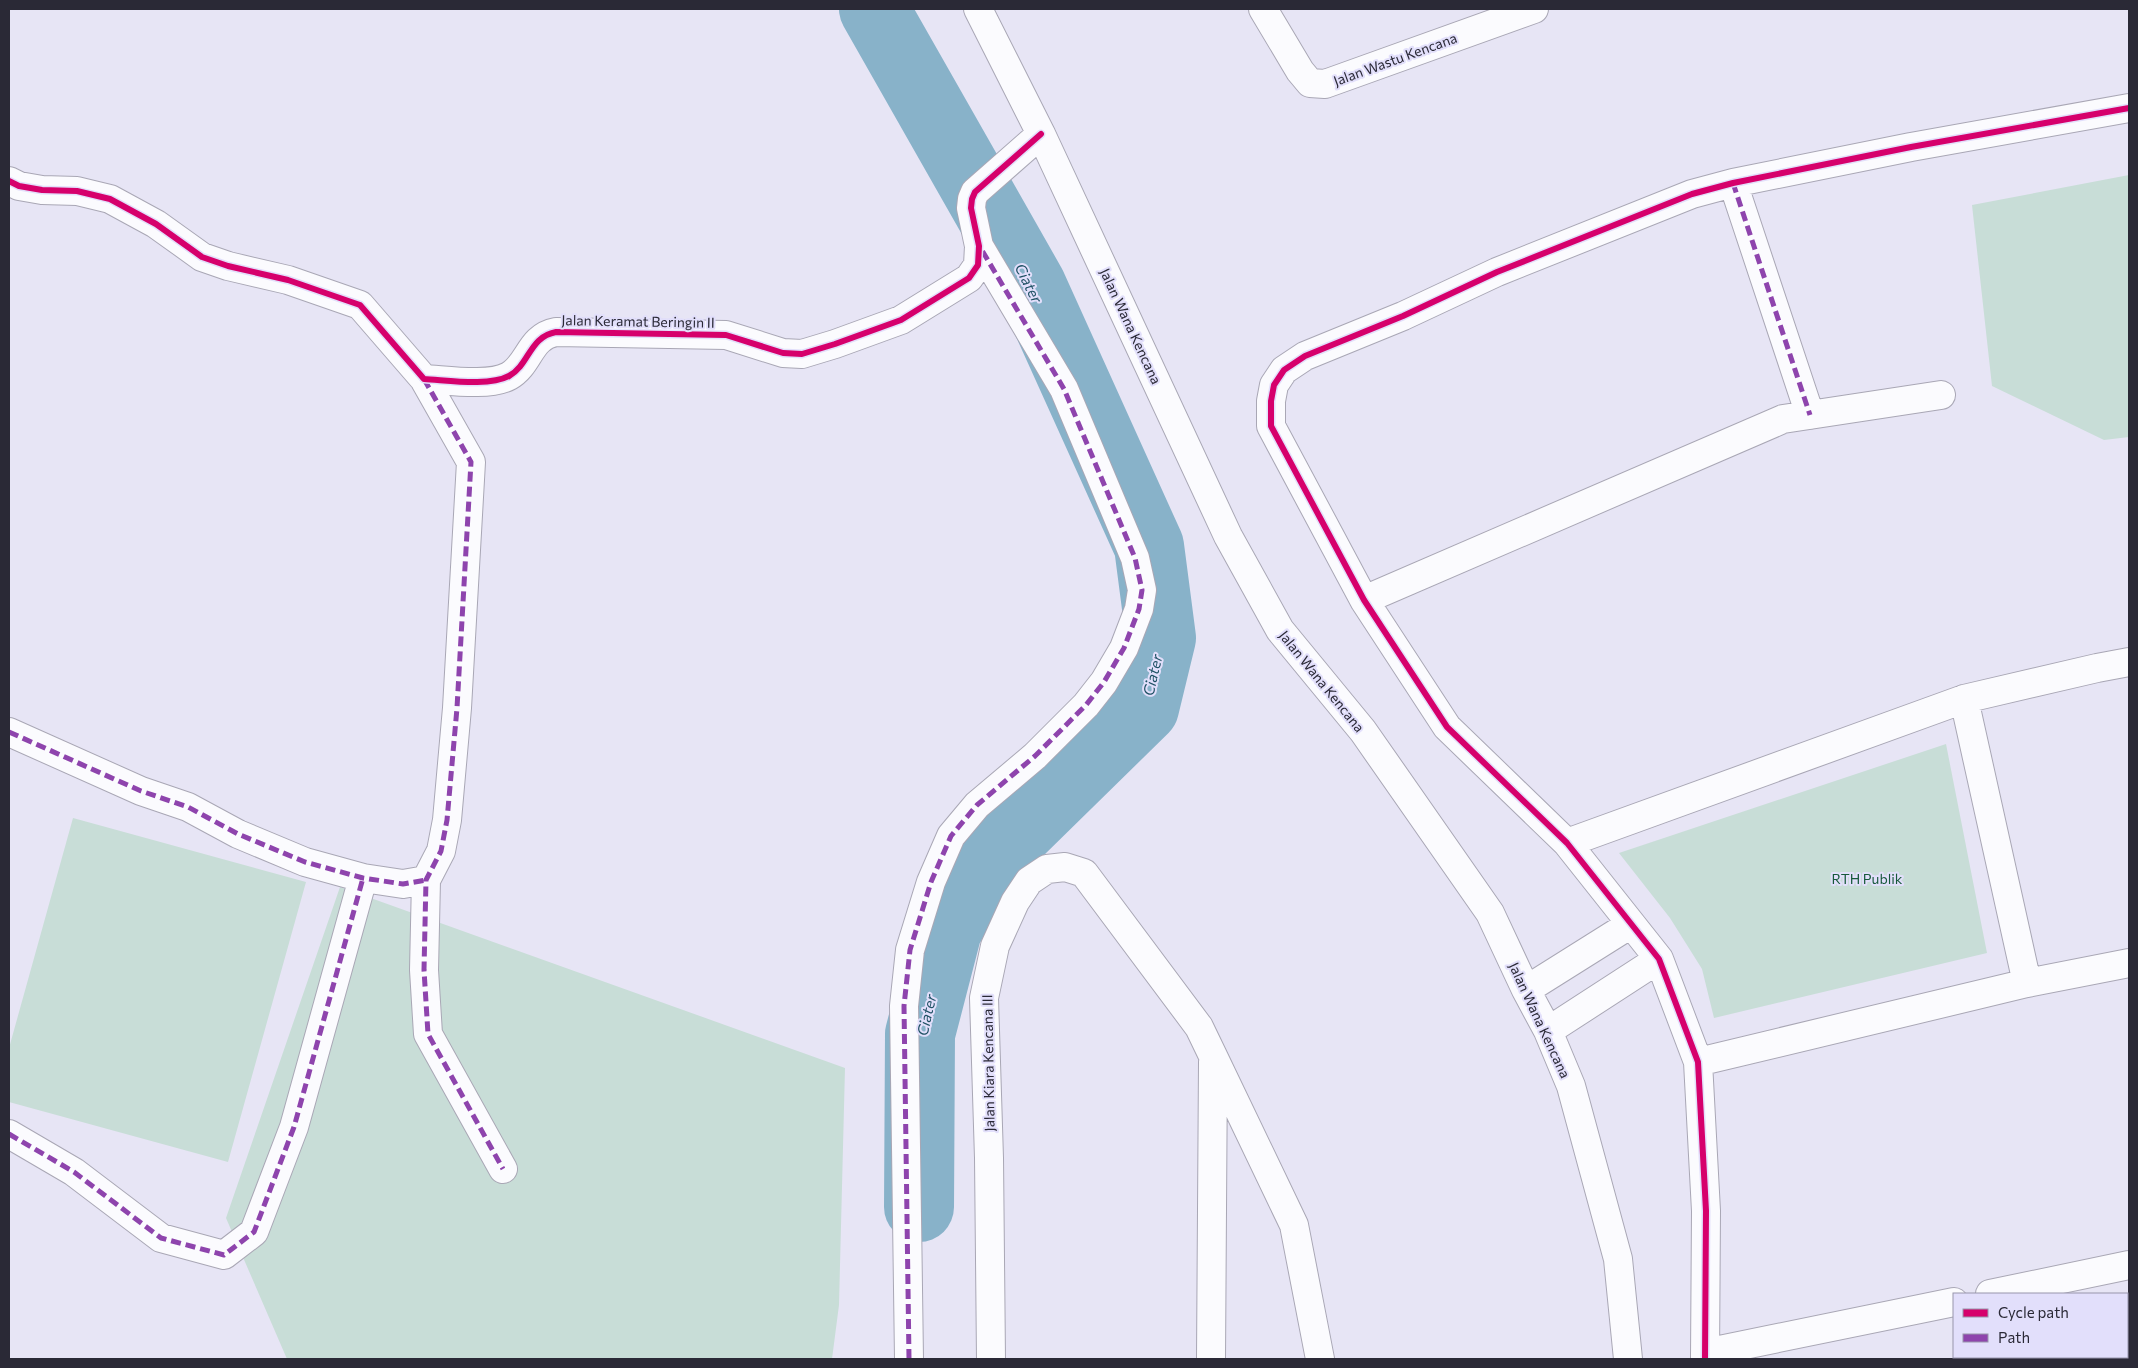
<svg xmlns="http://www.w3.org/2000/svg" width="2138" height="1368" viewBox="0 0 2138 1368" font-family="Commissioner,sans-serif">
<rect width="100%" height="100%" fill="#e7e5f5"/>
<path fill="#c8ddd7" d="M 2129,175 L 2129,437 L 2104,440 L 1992,386 L 1972,205 Z
M 1946,744 L 1987,953 L 1714,1018 L 1702,969 L 1670,918 L 1619,853 Z
M 73,818 L 306,882 L 228,1162 L 9,1102 L 9,1048 Z
M 340,887 L 845,1068 L 839,1305 L 832,1359 L 287,1359 L 226,1218 Z"/>
<g fill="none" stroke-linecap="round" stroke-linejoin="round">
<path stroke="#88b2c9" stroke-width="70" d="M 874,9 L 1031,285 L 1149,546 L 1161,638 L 1144,708 L 986,863 L 947,930 L 920,1034 L 919,1207"/>
<defs>
<path id="minor" d="M 978,9 L 1041,134 L 1228,536 L 1280,630 L 1363,731 L 1490,913 L 1526,990 L 1548,1031 L 1571,1086 L 1618,1259 L 1628,1359
M 1263,9 L 1300,71 L 1310,83 L 1325,84 L 1534,9
M 9,181 L 19,186 L 42,190 L 77,191 L 110,199 L 156,224 L 202,257 L 228,266 L 288,280 L 360,305 L 424,379 C 446,380 489,387 509,376 C 530,364 529,337 556,332 L 726,335 L 783,353 L 802,354 L 835,344 L 901,320 L 969,278 L 978,265 L 979,246 L 971,208 L 972,199 L 975,192 L 1041,134
M 1733,183 L 1810,415
M 424,379 L 471,462 L 457,708 L 447,820 L 441,851 L 426,880 L 424,970 L 428,1034 L 503,1169
M 1364,600 L 1783,419 L 1941,395
M 1964,699 L 2027,983
M 9,732 L 141,791 L 188,807 L 238,834 L 305,862 L 363,878 L 403,884 L 426,880
M 1567,843 L 1964,699 L 2097,668 L 2129,662
M 1526,990 L 1631,924
M 1548,1031 L 1659,959
M 1698,1062 L 2027,983 L 2129,963
M 9,1134 L 74,1172 L 161,1238 L 224,1255 L 254,1232 L 294,1127 L 363,878
M 1990,1294 L 2129,1265
M 1705,1353 L 1954,1302
M 909,1359 L 904,1006 L 910,950 L 931,882 L 951,836 L 977,805 L 1035,756 L 1086,705 L 1104,682 L 1124,648 L 1139,609 L 1142,590 L 1135,558 L 1064,389 L 979,246
M 991,1359 L 989,1158 L 984,998 L 995,946 L 1015,902 L 1029,881 L 1047,869 L 1065,867 L 1084,873 L 1199,1027 L 1213,1056 L 1294,1225 L 1320,1359
M 1211,1359 L 1213,1062
M 1705,1359 L 1706,1211 L 1698,1062 L 1659,959 L 1567,843 L 1447,727 L 1364,600 L 1271,426 L 1271,401 L 1274,385 L 1284,370 L 1305,356 L 1403,316 L 1497,272 L 1692,194 L 1733,183 L 1911,147 L 2129,108"/>
</defs>
<use href="#minor" stroke="#a9a7b5" stroke-width="30"/>
<use href="#minor" stroke="#fbfbfe" stroke-width="28"/>
<path stroke="#8e44ad" stroke-width="5" stroke-dasharray="10 5" stroke-linecap="butt" d="M 1733,183 L 1810,415
M 424,379 L 471,462 L 457,708 L 447,820 L 441,851 L 426,880 L 424,970 L 428,1034 L 503,1169
M 9,732 L 141,791 L 188,807 L 238,834 L 305,862 L 363,878 L 403,884 L 426,880
M 9,1134 L 74,1172 L 161,1238 L 224,1255 L 254,1232 L 294,1127 L 363,878
M 909,1359 L 904,1006 L 910,950 L 931,882 L 951,836 L 977,805 L 1035,756 L 1086,705 L 1104,682 L 1124,648 L 1139,609 L 1142,590 L 1135,558 L 1064,389 L 980,247"/>
<defs>
<path id="cycleway" d="M 9,181 L 19,186 L 42,190 L 77,191 L 110,199 L 156,224 L 202,257 L 228,266 L 288,280 L 360,305 L 424,379 C 446,380 489,387 509,376 C 530,364 529,337 556,332 L 726,335 L 783,353 L 802,354 L 835,344 L 901,320 L 969,278 L 978,265 L 979,246 L 971,208 L 972,199 L 975,192 L 1041,134
M 1705,1359 L 1706,1211 L 1698,1062 L 1659,959 L 1567,843 L 1447,727 L 1364,600 L 1271,426 L 1271,401 L 1274,385 L 1284,370 L 1305,356 L 1403,316 L 1497,272 L 1692,194 L 1733,183 L 1911,147 L 2129,108"/>
</defs>
<use href="#cycleway" stroke="#e2dffb" stroke-width="9"/>
<use href="#cycleway" stroke="#d6006c" stroke-width="6"/>
</g>
<g text-anchor="middle" dominant-baseline="central" stroke-width="4" stroke-linejoin="round" paint-order="stroke">
<g font-size="14" fill="#2a2936" stroke="#e2dffb">
<text transform="translate(1395 59) rotate(-20)">Jalan Wastu Kencana</text>
<text transform="translate(638 321) rotate(1)">Jalan Keramat Beringin II</text>
<text transform="translate(1131 326) rotate(65)">Jalan Wana Kencana</text>
<text transform="translate(1322 681) rotate(51)">Jalan Wana Kencana</text>
<text transform="translate(1540 1020) rotate(65)">Jalan Wana Kencana</text>
<text transform="translate(988 1063) rotate(-91)">Jalan Kiara Kencana III</text>
</g>
<g font-size="14" fill="#17593b" stroke="#e2dffb">
<text x="1867" y="878">RTH Publik</text>
</g>
<g font-size="15" font-style="italic" fill="#1f5164" stroke="#e2dffb">
<text transform="translate(1029 283) rotate(63)">Ciater</text>
<text transform="translate(1152 675) rotate(-77)">Ciater</text>
<text transform="translate(926 1015) rotate(-77)">Ciater</text>
</g>
</g>
<rect width="2138" height="1368" fill="none" stroke="#2a2936" stroke-width="20"/>
<rect x="1953" y="1293" width="175" height="65" fill="#e2dffb" stroke="#9896ac"/>
<rect x="1963" y="1309" width="25" height="8" fill="#d6006c" stroke="#9896ac"/>
<text x="1998" y="1318" font-size="15" fill="#2a2936">Cycle path</text>
<rect x="1963" y="1334" width="25" height="8" fill="#8e44ad" stroke="#9896ac"/>
<text x="1998" y="1343" font-size="15" fill="#2a2936">Path</text>
</svg>
